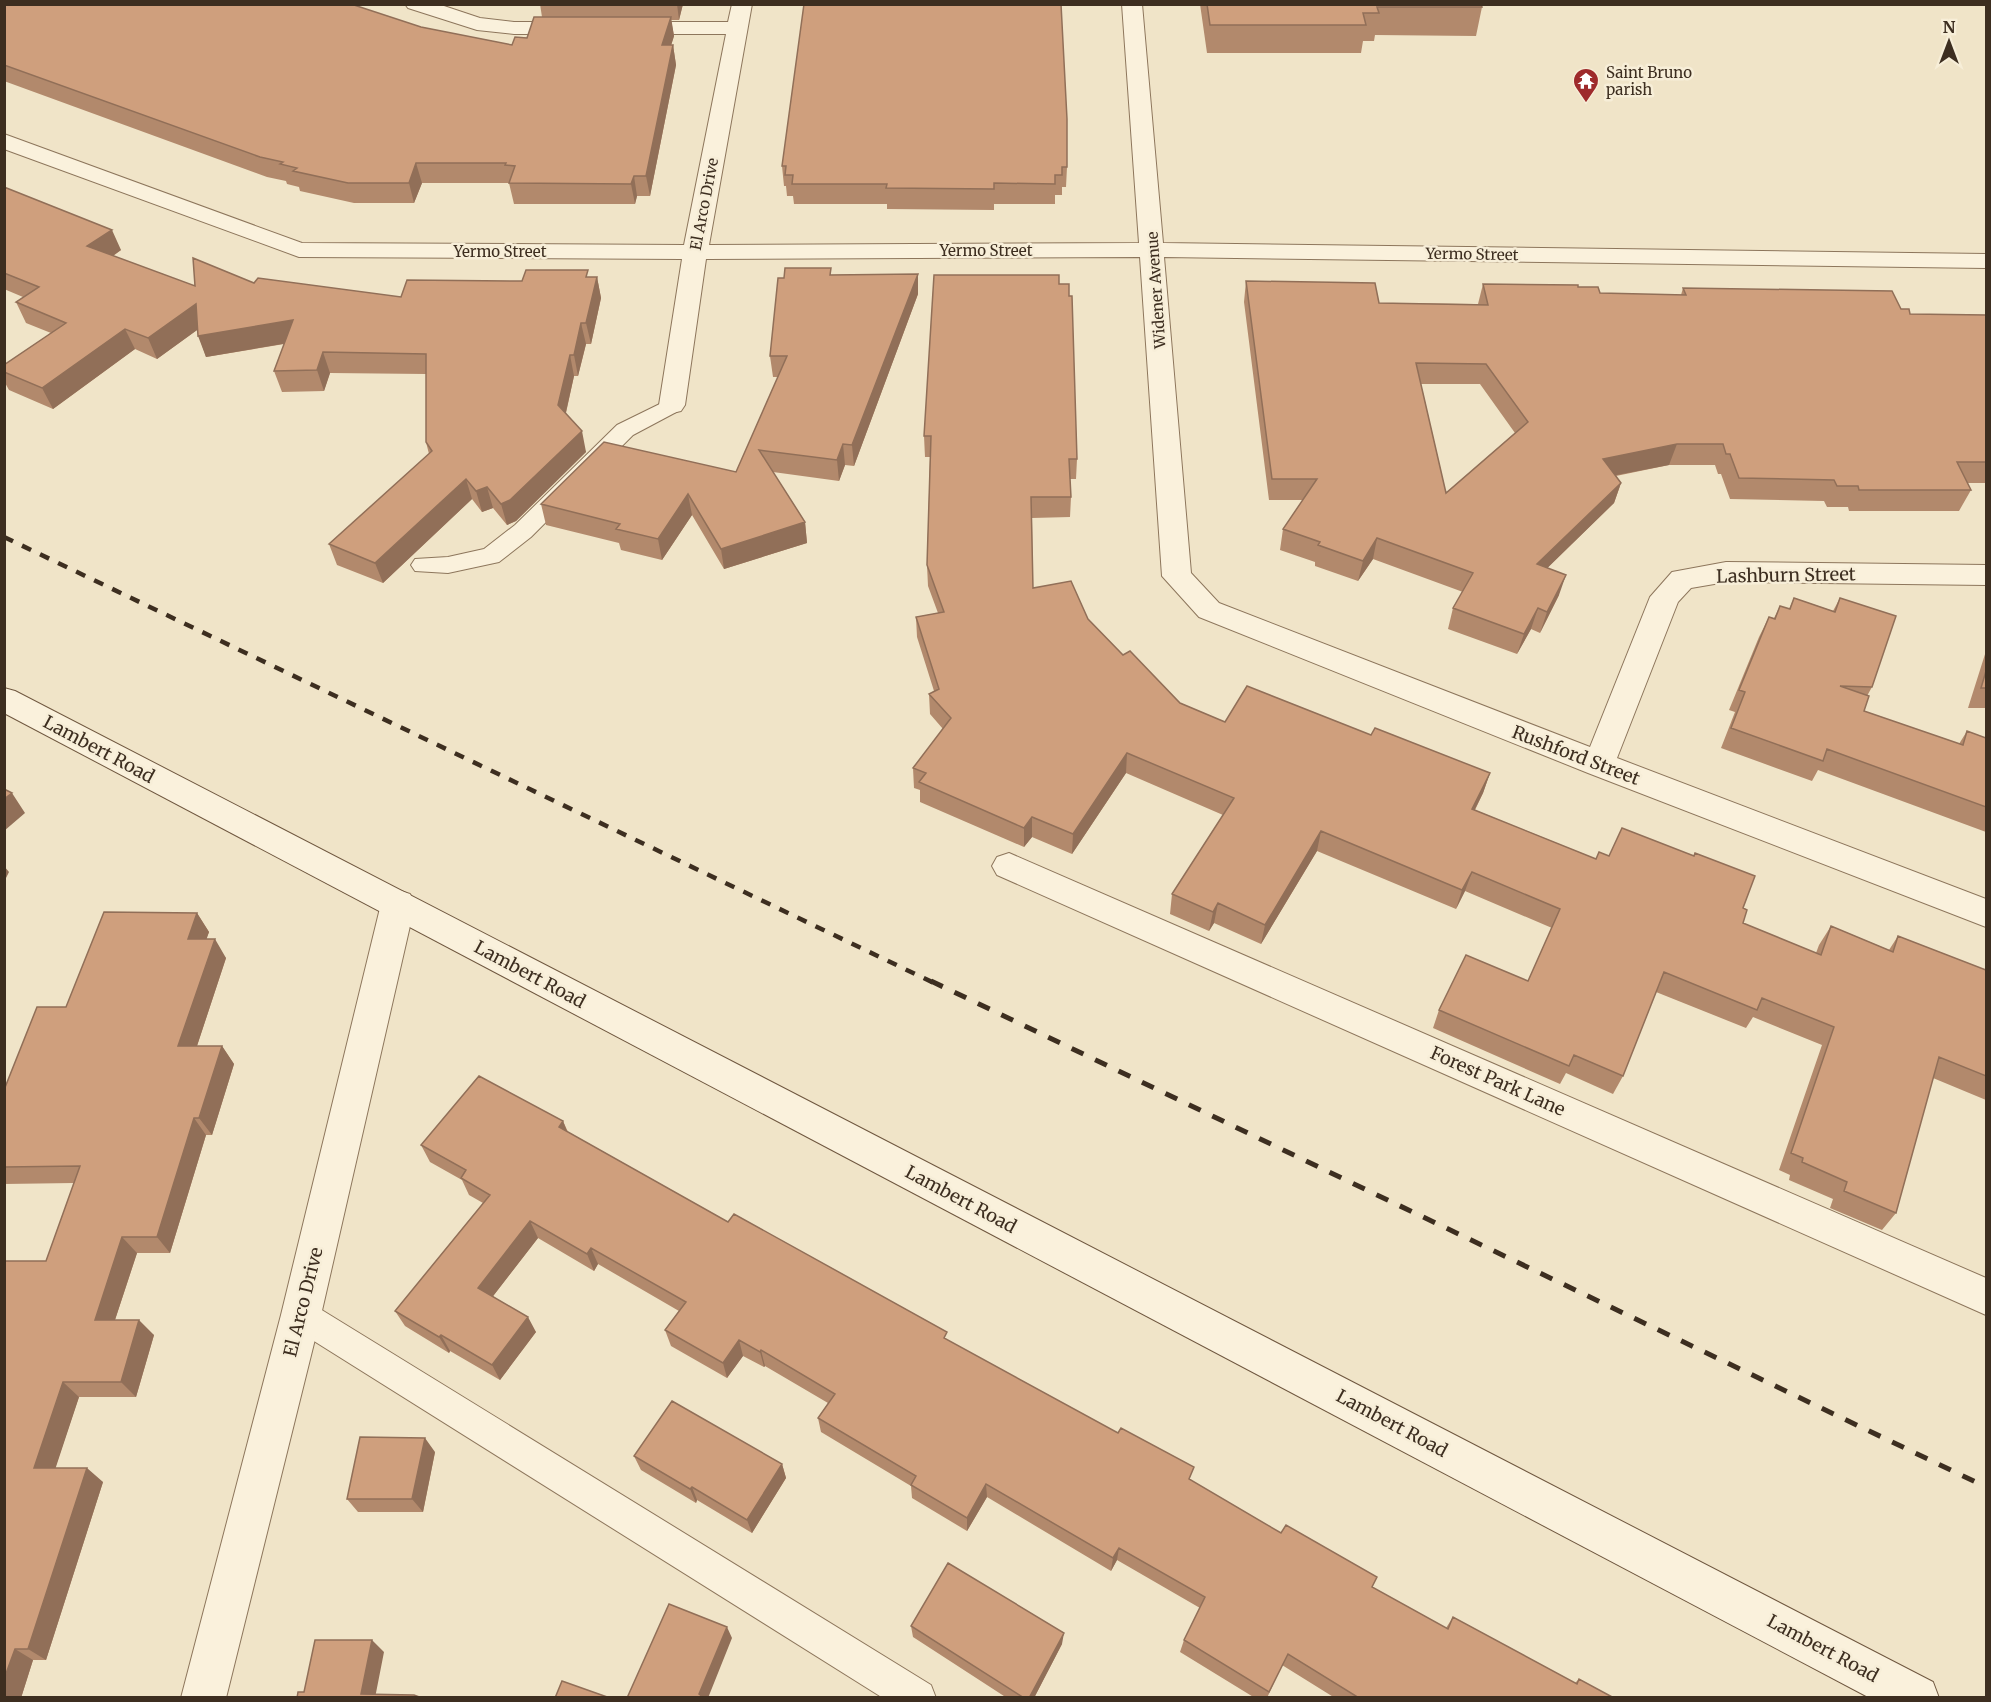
<svg xmlns="http://www.w3.org/2000/svg" width="1991" height="1702" viewBox="0 0 1991 1702" font-family="Merriweather,serif">
<rect width="100%" height="100%" fill="#f0e4c8"/>
<g fill="none" stroke-linecap="round" stroke-linejoin="round">
<defs>
<path id="lane" d="M 672,398 L 680,400 L 683,405 L 680,410 L 633,435 L 531,537 L 499,562 L 448,573 L 415,571 L 411,565 L 415,559 L 448,557 L 484,549 L 515,525 L 617,425 Z
M 301,1300 L 312,1304 L 931,1685 L 936,1698 L 883,1698 L 290,1326 L 285,1315 L 290,1304 Z"/>
<path id="street" d="M 405,4 L 438,4 L 480,18 L 514,22 L 575,22 L 582,24 L 586,28 L 582,32 L 575,34 L 514,34 L 477,30 L 408,8 Z
M 732,4 L 752,4 L 709,245 L 1139,243 L 1122,4 L 1142,4 L 1163,243 L 1986,254 L 1986,268 L 1164,257 L 1191,573 L 1219,603 L 1590,747 L 1650,597 L 1672,572 L 1726,562 L 1986,565 L 1986,585 L 1726,582 L 1691,588 L 1678,602 L 1617,758 L 1986,899 L 1986,927 L 1588,773 L 1199,617 L 1162,576 L 1140,257 L 706,259 L 685,405 L 681,411 L 672,413 L 663,411 L 659,405 L 682,259 L 299,257 L 4,149 L 4,134 L 302,243 L 684,245 L 726,34 L 627,34 L 620,32 L 616,28 L 620,24 L 627,22 L 728,22 Z
M 1009,853 L 1986,1278 L 1986,1315 L 997,875 L 992,866 L 997,857 Z
M 398,890 L 410,894 L 415,904 L 321,1315 L 226,1698 L 181,1698 L 281,1315 L 381,904 L 386,894 Z"/>
<path id="secondary" d="M 4,688 L 15,691 L 1933,1682 L 1939,1698 L 1870,1698 L 4,713 Z"/>
</defs>
<use href="#lane" stroke="#8d765c" stroke-width="2"/>
<use href="#street" stroke="#8d765c" stroke-width="2"/>
<use href="#secondary" stroke="#6f573f" stroke-width="2"/>
<use href="#lane" fill="#faf1dc" fill-rule="evenodd"/>
<use href="#street" fill="#faf1dc" fill-rule="evenodd"/>
<use href="#secondary" fill="#faf1dc" fill-rule="evenodd"/>
<path stroke="#3d2e20" stroke-width="4.5" stroke-dasharray="10 10" stroke-linecap="butt" d="M 4,537 L 934,983"/>
<path stroke="#3d2e20" stroke-width="5" stroke-dasharray="13 13" stroke-linecap="butt" d="M 931,981 L 1986,1487"/>
</g>
<path fill="#b2896c" fill-rule="evenodd" d="M 4,4 L 421,27 L 512,45 L 527,38 L 542,17 L 540,4 L 683,4 L 679,20 L 671,20 L 674,36 L 671,45 L 673,45 L 676,65 L 650,196 L 637,196 L 635,204 L 514,204 L 509,183 L 422,183 L 414,203 L 354,203 L 300,191 L 299,187 L 287,184 L 286,181 L 267,177 L 4,81 Z
M 1200,4 L 1481,4 L 1482,7 L 1476,36 L 1375,35 L 1374,41 L 1363,41 L 1361,53 L 1207,53 Z
M 782,166 L 1067,167 L 1066,187 L 1062,187 L 1062,195 L 1055,195 L 1055,204 L 994,204 L 994,210 L 887,209 L 887,204 L 794,204 L 793,196 L 787,196 L 786,186 L 784,186 Z
M 4,187 L 121,250 L 113,256 L 195,286 L 254,283 L 401,297 L 522,281 L 597,277 L 601,298 L 591,344 L 586,344 L 578,376 L 574,376 L 566,413 L 586,452 L 516,521 L 507,525 L 493,508 L 482,512 L 472,499 L 383,583 L 337,565 L 329,544 L 429,454 L 426,442 L 426,374 L 330,373 L 324,391 L 282,392 L 274,371 L 284,344 L 206,357 L 197,330 L 157,359 L 135,349 L 53,409 L 9,390 L 4,381 L 4,365 L 51,333 L 26,323 L 16,302 L 23,297 L 4,289 Z
M 918,274 L 918,294 L 854,466 L 845,465 L 839,481 L 773,472 L 805,522 L 807,543 L 724,569 L 692,515 L 662,560 L 621,550 L 619,543 L 546,525 L 541,504 L 736,472 L 778,377 L 773,377 L 770,356 L 832,275 Z
M 1246,281 L 1379,303 L 1478,304 L 1483,284 L 1578,287 L 1600,293 L 1681,295 L 1683,288 L 1901,309 L 1910,314 L 1986,315 L 1986,483 L 1967,483 L 1971,490 L 1959,511 L 1849,511 L 1848,507 L 1827,507 L 1824,501 L 1730,499 L 1721,474 L 1718,474 L 1715,465 L 1669,465 L 1616,476 L 1621,483 L 1614,503 L 1547,568 L 1559,595 L 1540,633 L 1531,629 L 1517,654 L 1448,629 L 1453,608 L 1463,592 L 1373,559 L 1358,581 L 1315,566 L 1315,562 L 1280,550 L 1283,529 L 1303,500 L 1269,500 L 1244,302 ZM 1421,384 L 1480,384 L 1515,433 L 1446,493 Z
M 1059,284 L 1077,459 L 1076,479 L 1070,479 L 1071,497 L 1070,517 L 1032,518 L 1033,588 L 1088,619 L 1123,655 L 1180,703 L 1225,722 L 1371,735 L 1490,773 L 1483,793 L 1475,810 L 1596,859 L 1743,908 L 1743,923 L 1816,953 L 1819,945 L 1831,926 L 1889,950 L 1898,936 L 1986,970 L 1986,1100 L 1933,1078 L 1896,1213 L 1882,1230 L 1830,1208 L 1833,1199 L 1789,1180 L 1790,1175 L 1779,1170 L 1822,1045 L 1753,1017 L 1746,1028 L 1656,992 L 1623,1076 L 1613,1094 L 1566,1073 L 1560,1084 L 1433,1028 L 1439,1010 L 1528,981 L 1552,928 L 1465,891 L 1456,909 L 1317,851 L 1261,944 L 1214,923 L 1209,931 L 1170,914 L 1172,894 L 1223,815 L 1126,773 L 1072,854 L 1032,837 L 1024,847 L 920,802 L 920,790 L 914,788 L 913,768 L 943,729 L 930,714 L 929,694 L 934,691 L 917,637 L 916,617 L 938,613 L 928,586 L 927,565 L 930,457 L 925,457 L 924,436 Z
M 1794,598 L 1833,611 L 1840,598 L 1872,687 L 1867,696 L 1864,711 L 1959,744 L 1967,731 L 1986,738 L 1986,832 L 1818,770 L 1812,781 L 1721,748 L 1735,712 L 1729,710 L 1759,637 L 1769,617 L 1774,618 L 1780,606 L 1789,609 Z
M 1986,651 L 1986,708 L 1968,708 Z
M 197,913 L 209,932 L 206,939 L 226,958 L 197,1046 L 222,1046 L 234,1064 L 212,1135 L 206,1135 L 170,1253 L 137,1253 L 115,1320 L 154,1335 L 136,1397 L 79,1397 L 55,1468 L 103,1482 L 46,1660 L 33,1660 L 21,1698 L 4,1698 L 46,1261 L 74,1183 L 4,1184 L 4,1090 L 66,1007 Z
M 563,1121 L 568,1132 L 728,1222 L 947,1340 L 1191,1481 L 1372,1587 L 1446,1628 L 1453,1617 L 1575,1683 L 1579,1679 L 1614,1698 L 1335,1698 L 1282,1665 L 1267,1698 L 1255,1698 L 1180,1652 L 1184,1640 L 1200,1608 L 1117,1560 L 1111,1571 L 987,1497 L 967,1531 L 912,1498 L 911,1486 L 821,1432 L 818,1418 L 828,1403 L 765,1366 L 764,1367 L 743,1356 L 727,1378 L 671,1346 L 665,1330 L 679,1311 L 598,1264 L 594,1271 L 538,1238 L 493,1296 L 536,1332 L 500,1380 L 450,1351 L 449,1353 L 405,1326 L 395,1311 L 483,1203 L 469,1195 L 462,1180 L 430,1162 L 421,1145 Z
M 435,1452 L 423,1512 L 358,1512 L 347,1499 Z
M 634,1456 L 782,1464 L 786,1478 L 752,1533 L 697,1500 L 696,1503 L 641,1470 Z
M 911,1626 L 1062,1644 L 1034,1698 L 1007,1698 L 913,1637 Z"/>
<path fill="#916f58" d="M 677,4 L 683,4 L 679,20 Z
M 671,17 L 674,36 L 665,65 L 662,45 Z
M 673,45 L 676,65 L 650,196 L 646,176 Z
M 416,163 L 422,183 L 414,203 L 409,183 Z
M 634,176 L 637,196 L 635,204 L 631,184 Z
M 112,230 L 121,250 L 97,267 L 87,246 Z
M 918,274 L 918,294 L 854,466 L 852,445 Z
M 597,277 L 601,298 L 591,344 L 586,323 Z
M 196,304 L 204,325 L 157,359 L 148,338 Z
M 293,320 L 300,341 L 206,357 L 198,336 Z
M 581,323 L 586,344 L 578,376 L 574,355 Z
M 125,329 L 135,349 L 53,409 L 42,388 Z
M 323,352 L 330,373 L 324,391 L 317,370 Z
M 570,355 L 574,376 L 563,425 L 558,405 Z
M 582,431 L 586,452 L 516,521 L 507,525 L 501,504 Z
M 843,444 L 845,465 L 839,481 L 837,460 Z
M 1677,444 L 1669,465 L 1596,479 L 1603,459 Z
M 466,479 L 472,499 L 383,583 L 375,563 Z
M 1621,483 L 1614,503 L 1530,585 L 1537,564 Z
M 487,487 L 493,508 L 482,512 L 476,491 Z
M 688,494 L 692,515 L 662,560 L 658,539 Z
M 805,522 L 807,543 L 724,569 L 721,549 Z
M 1377,538 L 1373,559 L 1358,581 L 1363,561 Z
M 1566,575 L 1559,595 L 1540,633 L 1547,612 Z
M 1538,608 L 1531,629 L 1517,654 L 1524,634 Z
M 1127,753 L 1126,773 L 1072,854 L 1073,834 Z
M 1490,773 L 1483,793 L 1465,829 L 1472,809 Z
M 12,793 L 25,813 L 4,831 L 4,799 Z
M 1032,817 L 1032,837 L 1024,847 L 1024,828 Z
M 1321,831 L 1317,851 L 1261,944 L 1265,925 Z
M 4,866 L 9,872 L 4,882 Z
M 1472,872 L 1465,891 L 1456,909 L 1462,890 Z
M 1218,903 L 1214,923 L 1209,931 L 1213,912 Z
M 197,913 L 209,932 L 200,958 L 188,939 Z
M 215,939 L 226,958 L 191,1064 L 178,1046 Z
M 222,1046 L 234,1064 L 212,1135 L 199,1118 Z
M 194,1118 L 206,1135 L 170,1253 L 157,1237 Z
M 563,1121 L 570,1139 L 559,1127 Z
M 530,1221 L 538,1238 L 487,1304 L 478,1288 Z
M 122,1237 L 137,1253 L 110,1335 L 95,1320 Z
M 591,1248 L 598,1264 L 594,1271 L 587,1254 Z
M 528,1317 L 536,1332 L 500,1380 L 492,1365 Z
M 139,1320 L 154,1335 L 136,1397 L 121,1382 Z
M 441,1335 L 450,1351 L 449,1353 L 439,1337 Z
M 739,1340 L 743,1356 L 727,1378 L 723,1363 Z
M 761,1350 L 765,1366 L 764,1367 L 760,1352 Z
M 63,1382 L 79,1397 L 51,1482 L 34,1468 Z
M 425,1438 L 435,1452 L 423,1512 L 412,1499 Z
M 782,1464 L 786,1478 L 752,1533 L 747,1520 Z
M 87,1468 L 103,1482 L 46,1660 L 28,1649 Z
M 986,1484 L 987,1497 L 967,1531 L 967,1518 Z
M 692,1487 L 697,1500 L 696,1503 L 690,1489 Z
M 1119,1548 L 1117,1560 L 1111,1571 L 1113,1558 Z
M 727,1627 L 732,1638 L 708,1698 L 701,1698 L 699,1694 Z
M 1064,1633 L 1062,1644 L 1034,1698 L 1029,1698 Z
M 372,1640 L 384,1652 L 375,1698 L 361,1694 Z
M 15,1649 L 33,1660 L 21,1698 L 4,1698 L 4,1679 Z"/>
<path fill="#cf9f7d" stroke="#916f58" stroke-width="1.5" fill-rule="evenodd" d="M 4,4 L 351,4 L 421,27 L 512,45 L 515,37 L 527,38 L 534,17 L 671,17 L 662,45 L 673,45 L 646,176 L 634,176 L 631,184 L 509,183 L 515,166 L 505,165 L 506,163 L 416,163 L 409,183 L 348,183 L 293,171 L 297,168 L 280,164 L 283,162 L 260,157 L 4,65 Z
M 804,4 L 1061,4 L 1067,119 L 1067,167 L 1062,167 L 1062,175 L 1055,175 L 1055,184 L 994,183 L 994,189 L 886,188 L 887,184 L 792,184 L 793,175 L 785,175 L 786,166 L 782,166 Z
M 1207,4 L 1481,4 L 1482,7 L 1377,7 L 1379,13 L 1363,13 L 1366,25 L 1210,25 Z
M 4,187 L 112,230 L 87,246 L 195,286 L 193,258 L 254,283 L 258,278 L 401,297 L 407,280 L 522,281 L 526,270 L 588,270 L 586,277 L 597,277 L 586,323 L 581,323 L 574,355 L 570,355 L 558,405 L 582,431 L 510,500 L 501,504 L 487,487 L 476,491 L 466,479 L 375,563 L 329,544 L 432,451 L 426,442 L 426,354 L 323,352 L 317,370 L 274,371 L 293,320 L 198,336 L 196,304 L 148,338 L 125,329 L 42,388 L 4,372 L 4,365 L 66,323 L 16,302 L 39,287 L 4,273 Z
M 785,268 L 831,268 L 830,275 L 918,274 L 852,445 L 843,444 L 837,460 L 759,450 L 805,522 L 721,549 L 688,494 L 658,539 L 616,529 L 620,524 L 541,504 L 604,442 L 736,472 L 787,356 L 770,356 L 778,278 L 784,278 Z
M 934,275 L 1059,275 L 1059,284 L 1069,284 L 1069,296 L 1072,296 L 1077,459 L 1069,459 L 1071,497 L 1031,497 L 1033,588 L 1071,581 L 1088,619 L 1123,655 L 1130,651 L 1180,703 L 1225,722 L 1247,686 L 1371,735 L 1375,728 L 1490,773 L 1472,809 L 1596,859 L 1599,852 L 1609,856 L 1622,828 L 1694,856 L 1695,853 L 1755,876 L 1743,908 L 1747,910 L 1743,923 L 1821,955 L 1831,926 L 1893,952 L 1898,936 L 1986,970 L 1986,1076 L 1939,1057 L 1896,1213 L 1844,1191 L 1847,1182 L 1802,1162 L 1803,1158 L 1791,1153 L 1834,1027 L 1762,998 L 1757,1010 L 1664,972 L 1623,1076 L 1574,1055 L 1569,1066 L 1439,1010 L 1466,955 L 1528,981 L 1560,909 L 1472,872 L 1462,890 L 1321,831 L 1265,925 L 1218,903 L 1213,912 L 1172,894 L 1234,798 L 1127,753 L 1073,834 L 1032,817 L 1024,828 L 919,782 L 926,773 L 913,768 L 951,718 L 929,694 L 939,689 L 916,617 L 944,612 L 927,565 L 931,436 L 924,436 Z
M 1246,281 L 1375,283 L 1379,303 L 1488,305 L 1483,284 L 1578,285 L 1578,287 L 1598,287 L 1600,293 L 1686,295 L 1683,288 L 1892,291 L 1901,309 L 1909,309 L 1910,314 L 1986,315 L 1986,462 L 1957,462 L 1971,490 L 1859,490 L 1858,486 L 1837,486 L 1834,480 L 1739,478 L 1730,454 L 1726,454 L 1723,444 L 1677,444 L 1603,459 L 1621,483 L 1537,564 L 1566,575 L 1547,612 L 1538,608 L 1524,634 L 1453,608 L 1473,573 L 1377,538 L 1363,561 L 1318,545 L 1320,542 L 1283,529 L 1317,479 L 1272,479 ZM 1416,363 L 1486,364 L 1528,422 L 1446,493 Z
M 1794,598 L 1835,612 L 1840,598 L 1896,616 L 1872,687 L 1840,686 L 1869,696 L 1864,711 L 1963,745 L 1967,731 L 1986,738 L 1986,807 L 1827,749 L 1823,761 L 1731,728 L 1745,692 L 1739,690 L 1769,617 L 1775,619 L 1780,606 L 1790,609 Z
M 1986,671 L 1986,688 L 1981,688 Z
M 4,789 L 12,793 L 4,799 Z
M 104,912 L 197,913 L 188,939 L 215,939 L 178,1046 L 222,1046 L 199,1118 L 194,1118 L 157,1237 L 122,1237 L 95,1320 L 139,1320 L 121,1382 L 63,1382 L 34,1468 L 87,1468 L 28,1649 L 15,1649 L 4,1679 L 4,1261 L 46,1261 L 80,1166 L 4,1167 L 4,1090 L 37,1007 L 66,1007 Z
M 479,1076 L 563,1121 L 559,1127 L 728,1222 L 734,1214 L 947,1332 L 944,1338 L 1118,1433 L 1121,1428 L 1194,1467 L 1189,1479 L 1281,1533 L 1286,1525 L 1377,1577 L 1372,1587 L 1448,1629 L 1453,1617 L 1577,1684 L 1579,1679 L 1614,1698 L 1359,1698 L 1288,1654 L 1269,1692 L 1184,1640 L 1205,1597 L 1119,1548 L 1113,1558 L 986,1484 L 967,1518 L 911,1485 L 916,1476 L 818,1418 L 835,1394 L 761,1350 L 760,1352 L 739,1340 L 723,1363 L 665,1330 L 686,1302 L 591,1248 L 587,1254 L 530,1221 L 478,1288 L 528,1317 L 492,1365 L 441,1335 L 439,1337 L 395,1311 L 490,1195 L 461,1178 L 466,1170 L 421,1145 Z
M 672,1401 L 782,1464 L 747,1520 L 692,1487 L 690,1489 L 634,1456 Z
M 360,1437 L 425,1438 L 412,1499 L 347,1499 Z
M 948,1563 L 1064,1633 L 1029,1698 L 1024,1698 L 911,1626 Z
M 669,1604 L 727,1627 L 699,1694 L 704,1698 L 627,1698 Z
M 315,1640 L 372,1640 L 361,1694 L 414,1695 L 422,1698 L 297,1698 L 298,1692 L 304,1692 Z
M 562,1681 L 610,1698 L 555,1698 Z"/>
<defs>
<symbol id="temple-pin" viewBox="-11 -11 22 30"><path d="M0 17L-7.5 6A9.5 9.5 0 1 1 7.5 6Z" fill="#9e2a2b" stroke="#f7eed8"/><path d="M0-6L5-2H3V0L6.5 2.5H4V6H1.5V3h-3V6H-4V2.5H-6.5L-3 0V-2H-5Z" fill="#fff"/></symbol>
</defs>
<g fill-rule="evenodd">
<use href="#temple-pin" x="1571" y="66" width="30" height="40"/>
</g>
<g text-anchor="middle" dominant-baseline="central" stroke-width="5" stroke-linejoin="round" paint-order="stroke">
<g font-size="15" fill="#3d2e20" stroke="#f7eed8" text-anchor="start">
<text x="1606" y="72">Saint Bruno<tspan x="1606" dy="17">parish</tspan></text>
</g>
<g font-size="15" fill="#3d2e20" stroke="#f7eed8">
<text transform="translate(704 204) rotate(-79)">El Arco Drive</text>
<text x="986" y="250">Yermo Street</text>
<text x="500" y="251">Yermo Street</text>
<text transform="translate(1472 254) rotate(1)">Yermo Street</text>
<text transform="translate(1156 290) rotate(-94)">Widener Avenue</text>
</g>
<g font-size="18" fill="#3d2e20" stroke="#f7eed8">
<text transform="translate(1786 575) rotate(-1)">Lashburn Street</text>
<text transform="translate(99 749) rotate(28)">Lambert Road</text>
<text transform="translate(1576 755) rotate(21)">Rushford Street</text>
<text transform="translate(530 974) rotate(28)">Lambert Road</text>
<text transform="translate(1498 1081) rotate(24)">Forest Park Lane</text>
<text transform="translate(961 1199) rotate(28)">Lambert Road</text>
<text transform="translate(303 1302) rotate(-76)">El Arco Drive</text>
<text transform="translate(1392 1423) rotate(28)">Lambert Road</text>
<text transform="translate(1823 1648) rotate(28)">Lambert Road</text>
</g>
</g>
<rect width="1991" height="1702" fill="none" stroke="#3d2e20" stroke-width="12"/>
<g transform="translate(1949 42)" stroke="#f7eed8" stroke-width="4.5" paint-order="stroke">
<path d="M0-4.5L10 22L0 15L-10 22Z" fill="#3d2e20"/>
<text y="-9" font-size="16" font-weight="bold" text-anchor="middle" fill="#3d2e20">N</text>
</g>
</svg>
